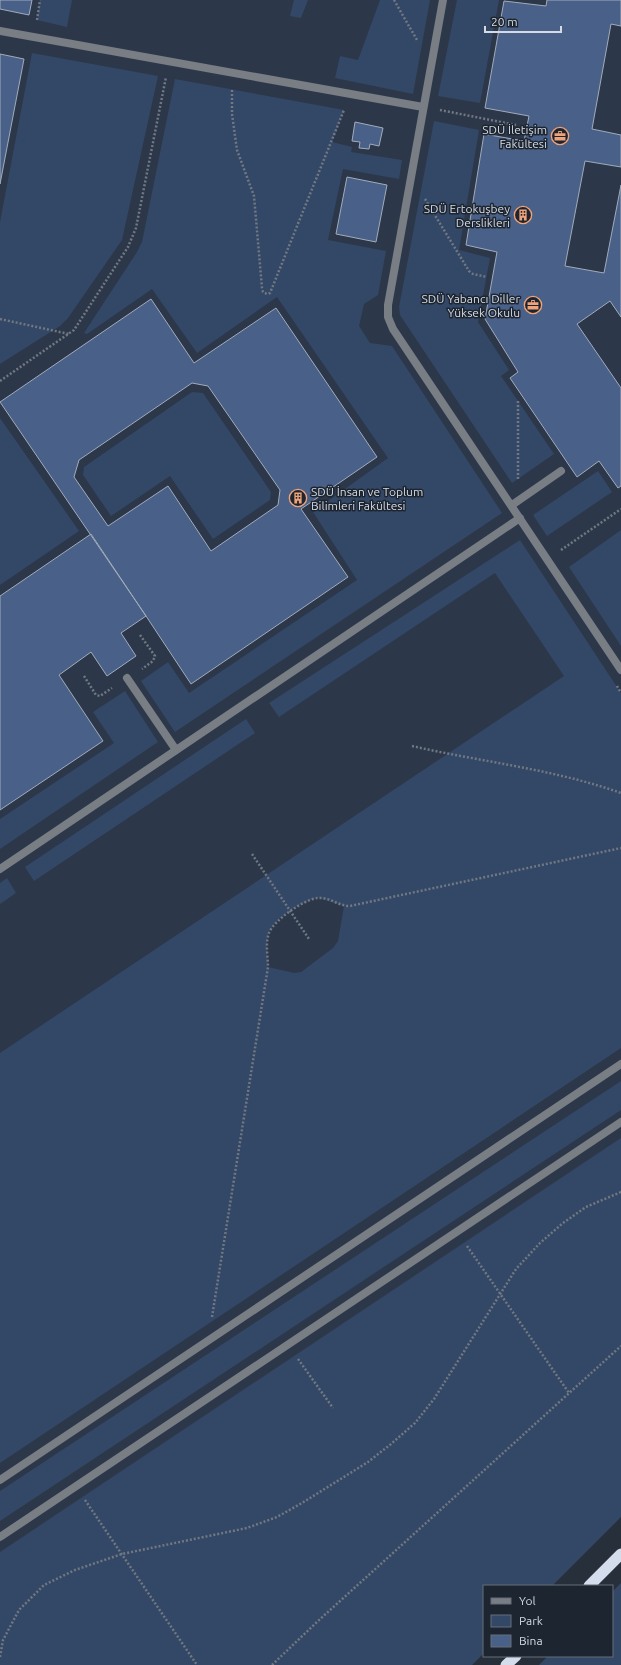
<svg xmlns="http://www.w3.org/2000/svg" width="621" height="1665" viewBox="0 0 621 1665" font-family="Ubuntu,sans-serif">
<rect width="100%" height="100%" fill="#272f3b"/>
<path fill="#2c3849" d="M 0,0 L 621,0 L 621,1517 L 552,1586 L 484,1586 L 484,1653 L 472,1665 L 0,1665 Z"/>
<path fill="#334766" fill-rule="evenodd" d="M 40,0 L 72,0 L 67,27 L 37,20 Z
M 294,0 L 308,0 L 301,18 L 290,16 Z
M 380,0 L 430,0 L 413,94 L 335,78 L 340,56 L 358,60 Z
M 457,0 L 499,0 L 480,103 L 438,96 Z
M 32,53 L 158,76 L 122,240 L 68,318 L 60,326 L 0,364 L 0,222 Z
M 175,79 L 344,110 L 332,142 L 352,147 L 351,152 L 402,160 L 399,179 L 343,169 L 328,240 L 386,251 L 378,295 L 364,304 L 359,326 L 370,343 L 392,346 L 502,513 L 175,732 L 141,681 L 168,662 L 189,693 L 357,580 L 313,512 L 388,458 L 277,297 L 197,353 L 152,289 L 87,334 L 84,333 L 137,252 L 142,242 Z
M 434,121 L 479,130 L 459,250 L 490,258 L 478,322 L 509,370 L 501,376 L 554,454 L 512,483 L 400,315 L 399,307 Z
M 192,392 L 203,393 L 271,492 L 270,500 L 213,539 L 170,476 L 111,516 L 83,475 L 84,467 Z
M 0,418 L 79,531 L 0,585 Z
M 598,471 L 612,492 L 547,536 L 533,515 Z
M 621,530 L 621,646 L 569,567 Z
M 520,540 L 621,693 L 621,1048 L 0,1463 L 0,1053 L 564,676 L 495,573 L 279,717 L 269,703 ZM 318,898 L 344,906 L 338,941 L 333,948 L 301,972 L 294,973 L 268,967 C 268,956 265,944 269,933 C 274,918 303,901 318,898 Z
M 125,691 L 158,742 L 0,849 L 0,819 L 114,743 L 93,712 Z
M 246,719 L 255,733 L 34,881 L 25,867 Z
M 7,878 L 16,893 L 0,904 L 0,883 Z
M 621,1081 L 621,1110 L 0,1521 L 0,1491 Z
M 621,1138 L 621,1517 L 552,1586 L 484,1586 L 484,1653 L 472,1665 L 0,1665 L 0,1552 Z
M 621,1583 L 621,1665 L 539,1665 L 548,1656 L 612,1656 L 612,1592 Z"/>
<path fill="#496188" stroke="#a2abbb" fill-rule="evenodd" d="M 0,0 L 32,0 L 29,15 L 0,9 Z
M 547,0 L 621,0 L 621,26 L 611,24 L 592,129 L 621,135 L 621,167 L 585,161 L 565,266 L 604,273 L 621,185 L 621,317 L 610,301 L 577,324 L 621,388 L 621,486 L 618,488 L 599,461 L 577,477 L 510,378 L 518,372 L 485,319 L 497,252 L 466,245 L 484,134 L 524,141 L 529,116 L 485,108 L 504,1 L 546,6 Z
M 0,54 L 24,59 L 0,184 Z
M 355,122 L 383,128 L 379,146 L 370,144 L 369,149 L 359,148 L 360,142 L 352,141 Z
M 347,177 L 387,185 L 376,242 L 336,234 Z
M 151,299 L 194,363 L 276,308 L 377,457 L 301,509 L 348,577 L 191,684 L 146,616 L 0,402 ZM 192,383 L 208,386 L 280,490 L 278,505 L 211,551 L 168,486 L 108,526 L 74,477 L 79,460 Z
M 91,534 L 146,616 L 121,633 L 136,656 L 107,676 L 91,652 L 59,675 L 103,741 L 0,810 L 0,596 Z"/>
<g fill="none" stroke-linecap="round" stroke-linejoin="round">
<path stroke="#717882" stroke-width="2.5" stroke-dasharray="2 2" stroke-linecap="butt" d="M 394,0 L 417,40
M 37,20 L 40,0
M 232,90 L 232,114 L 237,150 L 254,196 L 262,288 L 263,292 L 267,294 L 270,293 L 344,110
M 440,110 L 516,125
M 425,199 L 469,271 L 473,274 L 487,277
M 0,319 L 69,334
M 0,381 L 74,330 L 128,247 L 136,228 L 166,77
M 518,401 L 518,481
M 561,550 L 621,509
M 140,635 L 155,656 L 153,661 L 142,669
M 84,676 L 96,695 L 100,696 L 112,688
M 617,686 L 621,693
M 412,746 C 482,762 553,769 621,793
M 252,854 L 309,939
M 467,1246 L 569,1393
M 212,1317 L 268,967 C 268,956 265,944 269,933 C 273,921 304,899 318,898 C 330,897 338,906 350,906 L 621,848
M 298,1359 L 333,1408
M 85,1500 L 197,1665
M 0,1657 L 3,1640 L 19,1610 L 44,1585 L 75,1570 L 122,1554 L 247,1528 L 277,1517 L 302,1503 L 368,1462 L 391,1444 L 415,1423 L 434,1399 L 516,1269 L 540,1243 L 563,1223 L 586,1207 L 621,1192
M 272,1665 L 318,1621 L 621,1346"/>
<path stroke="#797d84" stroke-width="8" d="M 0,31 L 423,107
M 512,505 L 561,471
M 127,678 L 176,750"/>
<path stroke="#797d84" stroke-width="8" d="M 443,0 L 388,305 L 388,317 L 393,329 L 621,670
M 0,869 L 520,518
M 0,1480 L 621,1064
M 0,1537 L 621,1122"/>
<path stroke="#d3ddec" stroke-width="11" d="M 589,1586 L 621,1554
M 506,1665 L 516,1656"/>
</g>
<defs>
<symbol id="office-ring" viewBox="-11 -11 22 22"><circle r="9.5" fill="#1d2531" stroke="#f0a278" stroke-width="1.5"/><path d="M-6-3h4V-5.5h4V-3h4V5H-6ZM-1-4.5V-3h2v-1.5ZM-6 0V1H6V0Z" fill="#f0a278"/></symbol>
<symbol id="building-ring" viewBox="-11 -11 22 22"><circle r="9.5" fill="#1d2531" stroke="#f0a278" stroke-width="1.5"/><path d="M-4-6H4V6H1V3H-1V6H-4ZM-2.5-4.3h1.7v1.8h-1.7ZM.8-4.3h1.7v1.8H.8ZM-2.5-1h1.7V.8h-1.7ZM.8-1h1.7V.8H.8Z" fill="#f0a278"/></symbol>
</defs>
<g fill-rule="evenodd">
<use href="#office-ring" x="550" y="126" width="20" height="20"/>
<use href="#building-ring" x="513" y="205" width="20" height="20"/>
<use href="#office-ring" x="523" y="295" width="20" height="20"/>
<use href="#building-ring" x="288" y="488" width="20" height="20"/>
</g>
<g text-anchor="middle" dominant-baseline="central" stroke-width="3" stroke-linejoin="round" paint-order="stroke">
<g font-size="12" fill="#d6dbe3" stroke="#1d2531" text-anchor="end">
<text x="547" y="129">SDÜ İletişim<tspan x="547" dy="14">Fakültesi</tspan></text>
<text x="510" y="208">SDÜ Ertokuşbey<tspan x="510" dy="14">Derslikleri</tspan></text>
<text x="520" y="298">SDÜ Yabancı Diller<tspan x="520" dy="14">Yüksek Okulu</tspan></text>
<text x="311" y="491" text-anchor="start">SDÜ İnsan ve Toplum<tspan x="311" dy="14">Bilimleri Fakültesi</tspan></text>
</g>
</g>
<rect x="483" y="1585" width="130" height="72" fill="#1d2531" stroke="#676e78"/>
<rect x="491" y="1598" width="20" height="6" fill="#797d84" stroke="#676e78"/>
<text x="519" y="1605" font-size="12" fill="#d6dbe3">Yol</text>
<rect x="491" y="1615" width="20" height="12" fill="#334766" stroke="#676e78"/>
<text x="519" y="1625" font-size="12" fill="#d6dbe3">Park</text>
<rect x="491" y="1635" width="20" height="12" fill="#496188" stroke="#676e78"/>
<text x="519" y="1645" font-size="12" fill="#d6dbe3">Bina</text>
<path d="M485 26v6h76v-6" fill="none" stroke="#d6dbe3" stroke-width="2"/>
<text x="491" y="26" font-size="12" fill="#d6dbe3" stroke="#1d2531" stroke-width="3" paint-order="stroke">20 m</text>
</svg>
